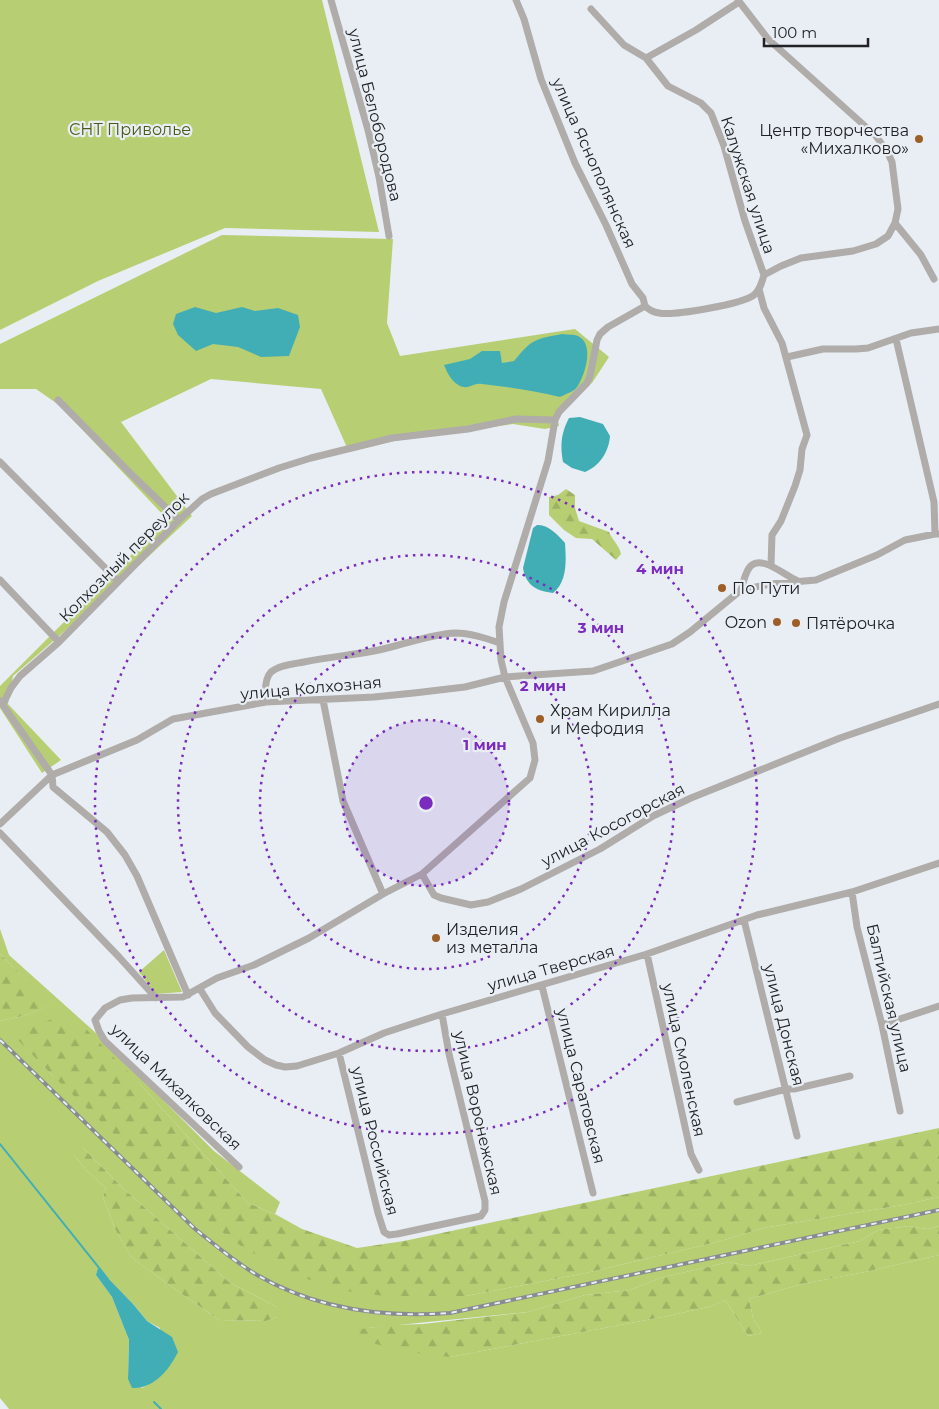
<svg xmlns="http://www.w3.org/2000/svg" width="939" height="1409" viewBox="0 0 939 1409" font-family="Montserrat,sans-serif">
<defs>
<pattern id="forest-firs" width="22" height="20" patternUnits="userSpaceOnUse" patternTransform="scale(1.25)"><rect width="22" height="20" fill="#b8ce72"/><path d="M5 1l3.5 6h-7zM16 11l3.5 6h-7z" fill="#9eb163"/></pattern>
</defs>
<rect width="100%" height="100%" fill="#e8eef4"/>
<path fill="#b8ce72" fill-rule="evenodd" d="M 0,0 L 322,0 L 379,232 L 225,228 L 98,281 L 0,330 Z
M 222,235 L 393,239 L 387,323 L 400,356 L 575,329 L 609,357 L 592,383 L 574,394 L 556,411 L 559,426 L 545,429 L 513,424 L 394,441 L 349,452 L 321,389 L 211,379 L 121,422 L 192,516 L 120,583 L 13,676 L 8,704 L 61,760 L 42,773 L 0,708 L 0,686 L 167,519 L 59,405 L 36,389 L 0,389 L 0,344 Z
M 0,929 L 9,955 L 97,1034 L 214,1151 L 280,1202 L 275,1214 L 248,1203 L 138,1082 L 16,1037 L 53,1076 L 386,1296 L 466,1296 L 586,1273 L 721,1241 L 763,1228 L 903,1205 L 939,1197 L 939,1226 L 927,1229 L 909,1226 L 878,1230 L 860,1241 L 749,1266 L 729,1262 L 660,1278 L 630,1290 L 585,1295 L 528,1312 L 368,1328 L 450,1357 L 668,1316 L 712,1306 L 725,1300 L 748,1336 L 762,1333 L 753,1318 L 749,1299 L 802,1284 L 865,1272 L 939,1255 L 939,1409 L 9,1409 L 0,1398 L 0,1021 L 23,1016 L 51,1005 L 0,954 ZM 83,1148 L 125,1190 L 229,1282 L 277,1307 L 277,1317 L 266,1321 L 219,1320 L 162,1280 L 131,1257 L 115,1229 L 103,1197 L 106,1188 L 87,1171 L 74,1155 ZM 98,1269 L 133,1304 L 147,1321 L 160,1328 L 156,1380 L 142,1388 L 128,1379 L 129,1340 L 112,1297 L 96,1275 Z
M 164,950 L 182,992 L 156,994 L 139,972 Z"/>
<path fill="url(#forest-firs)" d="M 566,489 L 575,495 L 575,508 L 579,521 L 609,532 C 613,541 619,545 621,554 L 616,560 L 592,539 L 576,538 L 564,530 L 549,515 L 549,497 L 558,495 Z
M 0,954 L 52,1005 L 23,1016 L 0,1021 Z
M 61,1016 L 87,1030 L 138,1082 L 248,1203 L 275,1214 L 302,1229 L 357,1248 L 404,1241 L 939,1128 L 939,1197 L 903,1205 L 763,1228 L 721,1241 L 586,1273 L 466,1296 L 385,1296 L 337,1290 L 278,1268 L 233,1241 L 182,1199 L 53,1076 L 15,1037 L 31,1027 Z
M 75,1147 L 83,1148 L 125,1190 L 229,1282 L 277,1307 L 277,1317 L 266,1321 L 219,1320 L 162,1280 L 131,1257 L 115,1229 L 103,1197 L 106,1188 L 87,1171 L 74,1155 Z
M 909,1226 L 927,1229 L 939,1226 L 939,1255 L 865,1272 L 802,1284 L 749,1299 L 753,1318 L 762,1333 L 748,1336 L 725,1300 L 712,1306 L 668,1316 L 450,1357 L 408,1352 L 356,1339 L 346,1331 L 391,1325 L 423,1324 L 528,1312 L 585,1295 L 630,1290 L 660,1278 L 729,1262 L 749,1266 L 860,1241 L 878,1230 Z"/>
<path fill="#41aeb6" d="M 195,307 L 216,313 L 242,307 L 255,311 L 278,308 L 298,315 L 300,327 L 289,356 L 261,357 L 238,347 L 213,344 L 196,351 L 178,335 L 173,324 L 176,314 Z
M 562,334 C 567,335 574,334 578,336 C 595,344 585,376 577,387 C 574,392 565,394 560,397 C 534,391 509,387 482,384 C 474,382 469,390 460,386 C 451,381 448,374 444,365 L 470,359 L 482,351 L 500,351 L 502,363 L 514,361 C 532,339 535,339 562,334 Z
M 580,417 L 603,424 L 610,436 C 609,451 600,466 585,472 L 572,468 L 563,462 C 560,446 561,433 569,418 Z
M 537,525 C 548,524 558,535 565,543 C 566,559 568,581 553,593 C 537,591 526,586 523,568 L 533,528 Z
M 98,1268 L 133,1304 L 147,1321 L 172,1337 L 178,1352 C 169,1370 154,1389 132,1388 L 128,1379 L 129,1340 L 112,1297 L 96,1275 Z"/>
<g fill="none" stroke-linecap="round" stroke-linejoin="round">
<path stroke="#41aeb6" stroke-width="2" d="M 0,1144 L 108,1279
M 154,1402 L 161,1409"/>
<path stroke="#afacaa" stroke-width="7" d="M 331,0 L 368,130 L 379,177 L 389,236
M 516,0 L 524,19 L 541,79 L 575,163 L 606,225 L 632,284 L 643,298 L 645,306
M 591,9 L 624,45 L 646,58 L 668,86 L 701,103 L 711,113 L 724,146 L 745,221 L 764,275
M 646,58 L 696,30 L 739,2
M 895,223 L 921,255 L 934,279
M 759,289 L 764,308 L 782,343 L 807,435 L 802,449 L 800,470 L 795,486 L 781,521 L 772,535 L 771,565
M 645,306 C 649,310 653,312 659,313 C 673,316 743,304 754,295 C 760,290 762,282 764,275 L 781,266 L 801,258 L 853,251 L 876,244 L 888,236 L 895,223 L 898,209 L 892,162 L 888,153 L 876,136 L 768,39 L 738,0
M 896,339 L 934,502 L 935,534
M 787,357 L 823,349 L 856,349 L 868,348 L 911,333 L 939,329
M 58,400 L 131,474 L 179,520
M 0,462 L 118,581
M 0,580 L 59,642
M 741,590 C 743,583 745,574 749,568 C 760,552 786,577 798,581
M 323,700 L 343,801 L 383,894
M 0,701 L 52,775 L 53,787 L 107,832 L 125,855 L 137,876 L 188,995
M 266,702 C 265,693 264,679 271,672 C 279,665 294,664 304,662 C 331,656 360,655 387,648 C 409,643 432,634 455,633 C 470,633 485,638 500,643
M 3,704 L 11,688 L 20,676 L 59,642 L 179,520 L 202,499 L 211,494 L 279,468 L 311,458 L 392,438 L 468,429 L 516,419 L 555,420
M 0,824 L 52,775 L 137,740 L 173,719 L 266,702 L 374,697 L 414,693 L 465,687 L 505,677 L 593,671 L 672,644 L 690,632 L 741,590 L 770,584 L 816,580 L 877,555 L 905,540 L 935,534 L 939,534
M 0,833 L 119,957 L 156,998
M 422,874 L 434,895 L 441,898 L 471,905 L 488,902 L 521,889 L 600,849 L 653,816 L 691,798 L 840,738 L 939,704
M 852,892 L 857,927 L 882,1025 L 900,1111
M 744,920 L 797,1136
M 647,954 L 691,1154 L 699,1170
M 542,986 L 593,1193
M 200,989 L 215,1013 L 248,1047 L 265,1060 L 276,1065 L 285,1067 L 297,1066 L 339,1053 L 384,1033 L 442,1014 L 647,954 L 757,915 L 852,892 L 939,863
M 882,1025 L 939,1006
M 339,1053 L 378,1213 L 384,1232 L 389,1235 L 397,1234 L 481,1216 L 485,1210 L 485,1201 L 449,1054 L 442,1014
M 737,1102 L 786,1089 L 794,1089 L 850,1076
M 239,1167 L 105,1041 L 99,1031 L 95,1020 L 105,1008 L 120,1000 L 132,998 L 183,997 L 217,978 L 254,965 L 309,938 L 383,894 L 422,874 L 530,778 L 535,760 L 533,743 L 505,677 L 501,660 L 499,627 L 504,602 L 548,461 L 555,420 L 559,412 L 587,383 L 590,376 L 597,340 L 600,334 L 608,327 L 645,306"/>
<defs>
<path id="rail" d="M 0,1040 L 195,1229 C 215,1245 235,1262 257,1275 C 316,1309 382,1318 450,1313 L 939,1210"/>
</defs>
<use href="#rail" stroke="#888c91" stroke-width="4"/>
<use href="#rail" stroke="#e8eef4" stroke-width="2" stroke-dasharray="5.5" stroke-linecap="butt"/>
</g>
<circle cx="426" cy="803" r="83" fill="#7b2cbf" fill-opacity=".12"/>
<g fill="none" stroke="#7b2cbf" stroke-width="2.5" stroke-dasharray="2.5 5">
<circle cx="426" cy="803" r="83"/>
<circle cx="426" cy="803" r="166"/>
<circle cx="426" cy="803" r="248"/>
<circle cx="426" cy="803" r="331"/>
</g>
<g fill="#9e5f26" stroke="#e8eef4" stroke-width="2">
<circle cx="919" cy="139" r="5"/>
<circle cx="722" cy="588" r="5"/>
<circle cx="777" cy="622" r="5"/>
<circle cx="796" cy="623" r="5"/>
<circle cx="540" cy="719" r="5"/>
<circle cx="436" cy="938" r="5"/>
</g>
<g text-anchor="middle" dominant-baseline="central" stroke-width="4.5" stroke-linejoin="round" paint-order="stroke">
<g font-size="16" fill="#202225" stroke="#e8eef4">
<text transform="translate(375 115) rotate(76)">улица Белобородова</text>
<text transform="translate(594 163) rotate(66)">улица Яснополянская</text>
<text transform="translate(748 185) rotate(72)">Калужская улица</text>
<text transform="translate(124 557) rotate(-45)">Колхозный переулок</text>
<text transform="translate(311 688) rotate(-5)">улица Колхозная</text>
<text transform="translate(613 825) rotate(-28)">улица Косогорская</text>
<text transform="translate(551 968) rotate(-16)">улица Тверская</text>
<text transform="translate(889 998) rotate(77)">Балтийская улица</text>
<text transform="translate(784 1025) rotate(76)">улица Донская</text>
<text transform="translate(684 1060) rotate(78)">улица Смоленская</text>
<text transform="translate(581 1086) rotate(76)">улица Саратовская</text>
<text transform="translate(176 1087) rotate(44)">улица Михалковская</text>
<text transform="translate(478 1113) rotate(77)">улица Воронежская</text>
<text transform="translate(375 1141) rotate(76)">улица Российская</text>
</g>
<g font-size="16" fill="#4c5a16" stroke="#e8eef4">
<text x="130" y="129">СНТ Приволье</text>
</g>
<g font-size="16" fill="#202225" stroke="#e8eef4" text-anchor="start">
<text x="909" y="130" text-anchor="end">Центр творчества<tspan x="909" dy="18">«Михалково»</tspan></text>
<text x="732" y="588">По Пути</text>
<text x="767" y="622" text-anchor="end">Ozon</text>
<text x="806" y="623">Пятёрочка</text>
<text x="550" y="710">Храм Кирилла<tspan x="550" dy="18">и Мефодия</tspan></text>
<text x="446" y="929">Изделия<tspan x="446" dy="18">из металла</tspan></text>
</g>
</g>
<circle cx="426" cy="803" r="8" fill="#7b2cbf" stroke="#e8eef4" stroke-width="2.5"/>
<g font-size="15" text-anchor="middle" font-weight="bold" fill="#7b2cbf" stroke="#e8eef4" stroke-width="4.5" stroke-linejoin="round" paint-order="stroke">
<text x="660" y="574">4 мин</text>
<text x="601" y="633">3 мин</text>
<text x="543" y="691">2 мин</text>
<text x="485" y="750">1 мин</text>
</g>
<path d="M764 38v8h104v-8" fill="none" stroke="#202225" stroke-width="2.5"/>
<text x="772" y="38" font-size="15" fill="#202225" stroke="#e8eef4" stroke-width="4" paint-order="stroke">100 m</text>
</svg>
